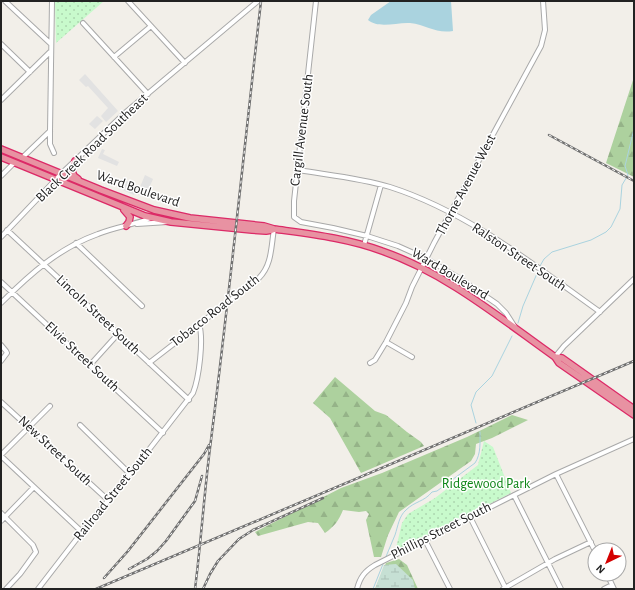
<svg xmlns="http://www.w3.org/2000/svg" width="635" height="590" viewBox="0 0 635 590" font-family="'Alegreya Sans',sans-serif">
<defs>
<pattern id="forest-firs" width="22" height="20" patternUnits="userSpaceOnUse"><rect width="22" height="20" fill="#add19e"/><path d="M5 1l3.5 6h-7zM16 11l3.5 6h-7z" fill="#95b388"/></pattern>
<pattern id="wetland-marsh" width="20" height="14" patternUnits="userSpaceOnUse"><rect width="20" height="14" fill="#c6e0d4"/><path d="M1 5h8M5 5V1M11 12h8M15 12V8" fill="none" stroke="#aac0b6"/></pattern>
<pattern id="park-dots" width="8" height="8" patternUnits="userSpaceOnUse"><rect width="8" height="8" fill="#c8facc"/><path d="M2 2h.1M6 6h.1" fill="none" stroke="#acd6af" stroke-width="1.8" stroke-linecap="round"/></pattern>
</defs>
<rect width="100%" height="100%" fill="#f2efe9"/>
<path fill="url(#forest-firs)" d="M 634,77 L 634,177 L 606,163 Z
M 335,377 L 375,411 L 386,415 L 407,432 L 421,442 L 424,446 L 361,473 L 330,418 L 313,403 Z
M 512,415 L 528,420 L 492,438 L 476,444 L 475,454 L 471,461 L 399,512 L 388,535 L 381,557 L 374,557 L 366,520 L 369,514 L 366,511 L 359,512 L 343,510 C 339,520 335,526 325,533 L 318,523 L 308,522 L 258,536 L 255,532 L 341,488 L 382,473 L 467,437 Z
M 399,559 L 407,565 L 418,589 L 375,589 L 386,563 Z"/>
<path fill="url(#wetland-marsh)" d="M 396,564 L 413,580 L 415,589 L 375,589 L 384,565 Z"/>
<path fill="url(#park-dots)" d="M 55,1 L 104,1 L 56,43 Z
M 484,441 L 493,447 L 511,493 L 395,552 L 402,523 L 408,514 L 435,498 L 478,465 Z"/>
<path fill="#e2e2e2" d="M 85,74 L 118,111 L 106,122 L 101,116 L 108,108 L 88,86 L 86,87 L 79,80 Z
M 97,116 L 103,121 L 95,129 L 89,124 Z
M 102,149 L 105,150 L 103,154 L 119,162 L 117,166 L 98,158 Z
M 145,175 L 153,179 L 145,197 L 135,193 L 134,195 L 118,188 L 122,179 L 140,187 Z"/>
<path fill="#aad3df" d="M 391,1 L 451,1 L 453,31 C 436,34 427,25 410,23 C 397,22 379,29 368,20 L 371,15 Z"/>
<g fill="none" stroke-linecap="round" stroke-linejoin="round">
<path stroke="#aad3df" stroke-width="1" d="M 540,266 L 544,259 L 552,252 L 591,240 L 606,232 L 611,227 L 620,209 L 622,185 L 628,175 L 625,166 L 634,129
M 518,323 L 523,306 L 539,269
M 476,423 L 471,405 L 476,392 L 492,376 L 512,336
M 385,559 C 388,551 392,543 395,535 C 398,526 399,516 406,510 C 415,501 424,502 432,492 L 437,491 L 475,463 C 481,454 480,442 480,432
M 373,589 L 383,564"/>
<defs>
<path id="minor" d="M 5,1 L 51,44
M 52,1 L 50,131 L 50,144 L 54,153
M 128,1 L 185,63
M 316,1 L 294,201 L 294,217 L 301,222 L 333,228 L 367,236 L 398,246 L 427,259 L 459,278 L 497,304 L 506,313 L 515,327
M 83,23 L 148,94
M 1,44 L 30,72
M 114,57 L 151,26
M 1,100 L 50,52
M 22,158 L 50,131
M 298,170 C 328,175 360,178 390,187 C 468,212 534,265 600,312
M 1,176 L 14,163
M 137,224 L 168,222
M 7,230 L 189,400
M 1,237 L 61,174 L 126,112 L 258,1
M 76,243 L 142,306
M 364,245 L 381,185
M 1,282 L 163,433
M 1,303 C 30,274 59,248 98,234 C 115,227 133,225 151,218
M 386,342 L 412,357
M 1,345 L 6,351 L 7,353 L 1,361
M 555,357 L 564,346 L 634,279
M 149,363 L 259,278 C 272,265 271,247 274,229
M 370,363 L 375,360 L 386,342 L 406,303 L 412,287 L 434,243 L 541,46 L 545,30 L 543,1
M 90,365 L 118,334
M 1,402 L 108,500
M 80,425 L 130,474
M 1,455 L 50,406
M 1,456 L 82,532
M 556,474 L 595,551
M 514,495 L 561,589
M 1,513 L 33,545 L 36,552 L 20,574 L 6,589
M 470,517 L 506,589
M 1,521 L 34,487
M 425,540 L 450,589
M 607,574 L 614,589
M 38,589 L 82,532 L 130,474 L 193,393 C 199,378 204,339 199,324
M 357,589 C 360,577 365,571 375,565 L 556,474 L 634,439
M 503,589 L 555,559 L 591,542
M 604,589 L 612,585"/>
<path id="highway" d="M 1,149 L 101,190 L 154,210 L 190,218 L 264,226 L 274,229 C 310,234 347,238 382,251 C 446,273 500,318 555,357 L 559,363 L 634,415
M 1,157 L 145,216 L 171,222 L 252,230 L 266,231 L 272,230
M 75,161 L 72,171 L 74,176 L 78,179
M 124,210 L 130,217 L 129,222 L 126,226
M 555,357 L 562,358 L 634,409"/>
</defs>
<use href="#minor" stroke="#a9a9a9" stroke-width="6"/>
<use href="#highway" stroke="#dc2a67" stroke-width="8"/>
<use href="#minor" stroke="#fff" stroke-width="4"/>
<use href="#highway" stroke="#e892a2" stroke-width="5.5"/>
<defs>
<path id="rail" d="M 549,135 L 634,181
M 129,569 L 147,559 L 157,551 L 166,541 L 195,501 L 202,476
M 104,578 L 128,551 L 204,454 L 209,445
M 96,589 L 634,361
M 195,589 C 201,542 204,495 210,448 C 229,299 244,150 261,1
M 203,589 L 210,574 L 218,561 L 239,539 L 253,530 L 323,498"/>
</defs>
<use href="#rail" stroke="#707070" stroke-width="2.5"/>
<use href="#rail" stroke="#fff" stroke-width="1" stroke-dasharray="3" stroke-linecap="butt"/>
</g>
<g text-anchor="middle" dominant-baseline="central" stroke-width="3" stroke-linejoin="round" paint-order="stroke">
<g font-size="14" fill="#222" stroke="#fff">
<text transform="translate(302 130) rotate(-83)">Cargill Avenue South</text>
<text transform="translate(92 148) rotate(-44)">Black Creek Road Southeast</text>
<text transform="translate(466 185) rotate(-62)">Thorne Avenue West</text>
<text transform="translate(138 189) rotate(19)">Ward Boulevard</text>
<text transform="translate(519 257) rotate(34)">Ralston Street South</text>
<text transform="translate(450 274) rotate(31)">Ward Boulevard</text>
<text transform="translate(215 311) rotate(-38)">Tobacco Road South</text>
<text transform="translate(98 315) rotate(43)">Lincoln Street South</text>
<text transform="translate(82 357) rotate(43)">Elvie Street South</text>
<text transform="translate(55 451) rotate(43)">New Street South</text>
<text transform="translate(113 494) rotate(-51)">Railroad Street South</text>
<text transform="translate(441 531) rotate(-27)">Phillips Street South</text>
</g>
<g font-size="14" fill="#0c8416" stroke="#fff">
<text x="486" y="484">Ridgewood Park</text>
</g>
</g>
<rect width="635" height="590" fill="none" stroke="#222222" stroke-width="4"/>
<g transform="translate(607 562) rotate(223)"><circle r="19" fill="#ffffff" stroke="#a7a7a7"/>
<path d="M0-3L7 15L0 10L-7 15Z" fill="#d40000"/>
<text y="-6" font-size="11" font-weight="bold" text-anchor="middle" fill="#222222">N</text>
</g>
</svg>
